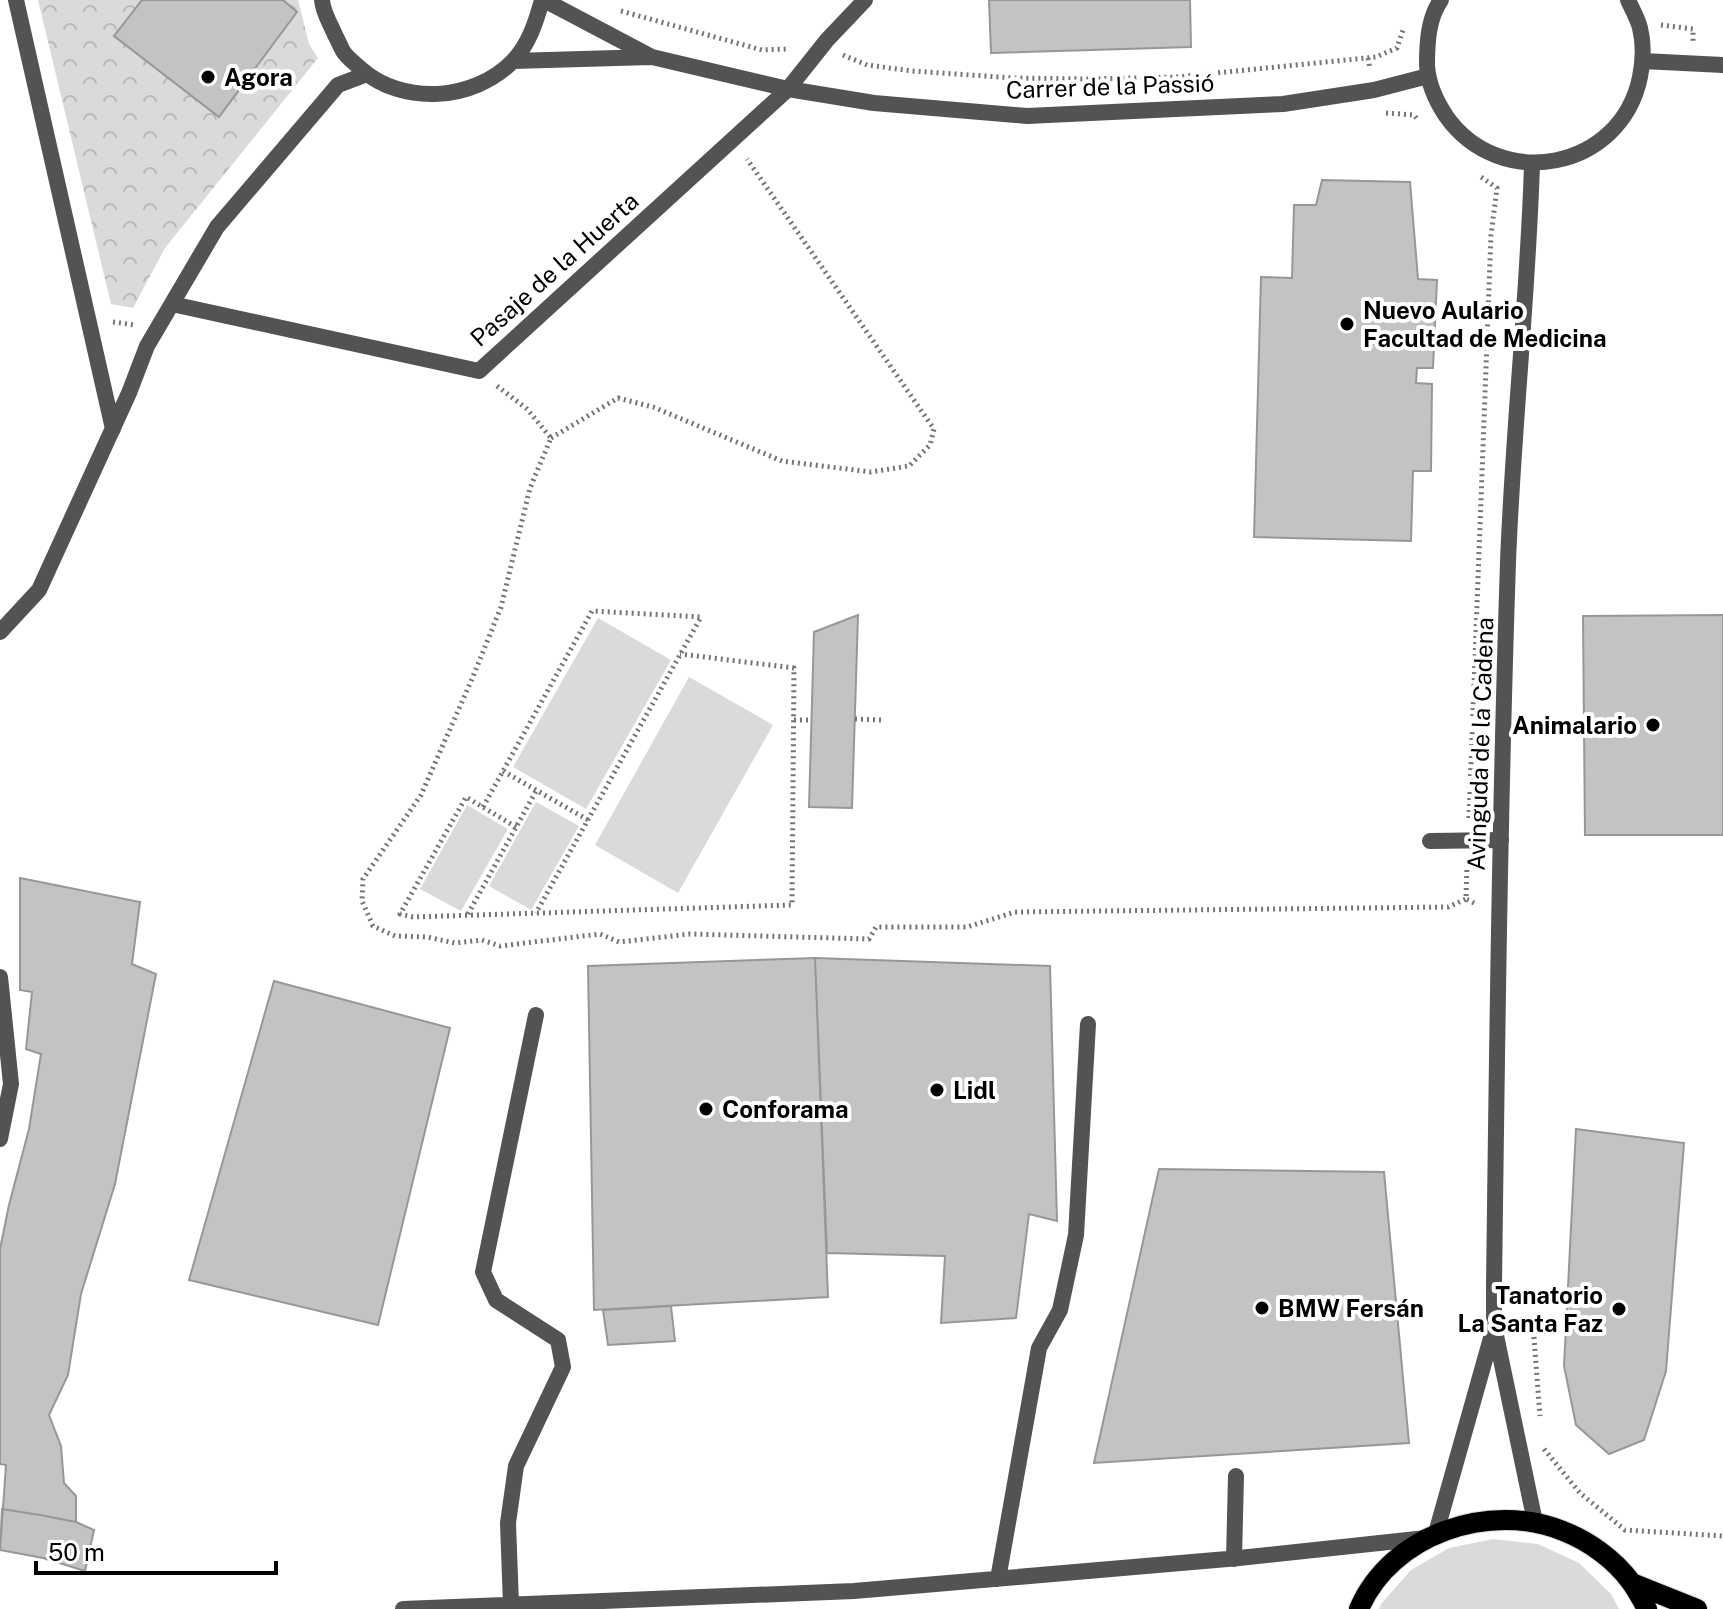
<svg xmlns="http://www.w3.org/2000/svg" width="1723" height="1609" viewBox="0 0 1723 1609" font-family="'Public Sans',sans-serif">
<defs>
<pattern id="park-crowns" width="20" height="18" patternUnits="userSpaceOnUse" patternTransform="scale(2)"><rect width="20" height="18" fill="#dadada"/><path d="M2 6a3 3 0 1 1 6 0M12 15a3 3 0 1 1 6 0" fill="none" stroke="#b9b9b9"/></pattern>
</defs>
<rect width="100%" height="100%" fill="#fff"/>
<path fill="url(#park-crowns)" d="M 38,0 L 298,0 L 309,44 L 318,58 L 165,248 L 133,308 L 111,304 Z"/>
<path fill="#dadada" d="M 598,618 L 671,660 L 586,809 L 513,767 Z
M 689,677 L 773,725 L 678,893 L 595,845 Z
M 536,802 L 579,826 L 531,910 L 489,886 Z
M 467,805 L 508,829 L 461,911 L 420,889 Z
M 1493,1539 L 1538,1544 L 1579,1563 L 1611,1594 L 1619,1609 L 1379,1609 L 1381,1604 L 1411,1570 L 1449,1548 Z"/>
<path fill="#c3c3c3" stroke="#979797" stroke-width="2" d="M 142,0 L 283,0 L 297,12 L 219,117 L 114,36 Z
M 989,0 L 1190,0 L 1191,47 L 991,53 Z
M 1322,180 L 1410,182 L 1418,279 L 1437,280 L 1433,368 L 1417,368 L 1416,383 L 1432,384 L 1431,471 L 1413,471 L 1411,541 L 1254,537 L 1261,277 L 1292,278 L 1294,205 L 1316,205 Z
M 858,615 L 852,808 L 809,807 L 814,632 Z
M 1723,615 L 1723,835 L 1585,835 L 1583,616 Z
M 20,878 L 140,902 L 132,964 L 156,974 L 115,1184 L 81,1294 L 68,1375 L 49,1415 L 61,1446 L 64,1483 L 76,1496 L 76,1522 L 94,1530 L 85,1571 L 43,1558 L 0,1550 L 6,1465 L 0,1464 L 0,1249 L 9,1205 L 29,1129 L 41,1054 L 26,1049 L 32,992 L 20,990 Z
M 815,958 L 828,1297 L 594,1310 L 588,966 Z
M 815,958 L 1050,966 L 1057,1221 L 1029,1214 L 1016,1318 L 941,1323 L 945,1256 L 827,1253 Z
M 274,981 L 450,1028 L 378,1325 L 189,1280 Z
M 1576,1129 L 1684,1143 L 1666,1371 L 1644,1440 L 1609,1454 L 1576,1425 L 1564,1366 Z
M 1159,1169 L 1384,1172 L 1409,1443 L 1094,1463 Z
M 671,1306 L 675,1341 L 608,1345 L 603,1310 Z
M 2,1509 L 40,1515 L 76,1522 L 94,1530 L 85,1571 L 43,1558 L 0,1550 Z"/>
<g fill="none" stroke-linecap="round" stroke-linejoin="round">
<defs>
<path id="primary" d="M 1632,1583 L 1697,1609
M 1359,1609 C 1391,1534 1490,1501 1563,1531 C 1589,1541 1615,1560 1631,1582 C 1637,1590 1642,1600 1647,1609"/>
</defs>
<use href="#primary" stroke="#dbdbdb" stroke-width="22"/>
<path stroke="#757575" stroke-width="5" stroke-dasharray="2 4" stroke-linecap="butt" d="M 621,11 L 762,50 L 787,49 L 789,47
M 1661,25 L 1693,29 L 1693,43
M 843,55 L 867,65 L 912,71 L 1014,78 L 1086,79 L 1176,77 L 1376,57 L 1397,48 L 1403,30
M 1368,58 L 1370,69
M 1386,113 L 1414,115 L 1418,120
M 113,322 L 135,325
M 497,386 L 527,409 L 551,438 L 530,488 L 501,607 L 472,679 L 421,795 L 363,879 L 362,901 L 373,926 L 395,936 L 427,937 L 455,943 L 482,940 L 500,946 L 600,934 L 619,942 L 690,934 L 869,939 L 876,927 L 967,927 L 1015,912 L 1448,907 L 1466,899
M 551,438 L 618,398 L 653,407 L 782,461 L 871,472 L 909,466 L 930,445 L 934,429 L 747,159
M 855,719 L 882,720
M 794,720 L 812,720
M 503,771 L 588,820
M 483,807 L 592,611 L 701,617 L 536,913
M 1469,818 L 1491,235 L 1497,188 L 1481,177
M 516,827 L 466,797 L 400,914 L 413,917 L 792,905 L 794,668 L 680,654
M 1467,864 L 1466,899 L 1476,904
M 468,914 L 536,791
M 1515,1325 L 1533,1325 L 1540,1416
M 1544,1449 L 1580,1493 L 1625,1530 L 1723,1536"/>
<path stroke="#535353" stroke-width="16" d="M 1430,841 L 1501,840
M 1234,1559 L 1236,1476
M 998,1579 L 1039,1348 L 1060,1310 L 1076,1235 L 1088,1024
M 511,1605 L 508,1523 L 516,1466 L 563,1367 L 558,1340 L 496,1300 L 483,1272 L 536,1015
M 403,1609 L 854,1591 L 1239,1558 L 1426,1538"/>
<path stroke="#535353" stroke-width="16" d="M 16,0 L 113,429
M 322,0 C 323,13 330,23 335,35 C 338,40 340,46 343,51 C 347,58 355,63 361,69 C 403,106 474,101 513,61 C 529,44 536,22 542,0
M 544,0 L 652,57 L 788,89 L 874,103 L 1027,116 L 1283,104 L 1374,90 L 1428,76
M 1441,0 C 1428,18 1427,44 1427,65 C 1428,83 1436,101 1446,116 C 1500,193 1621,170 1640,77 C 1643,62 1644,44 1640,28 C 1638,19 1632,9 1628,0
M 513,61 L 651,57
M 1643,61 L 1723,65
M 1532,164 C 1528,297 1513,429 1508,562 C 1500,803 1497,1044 1494,1286 L 1494,1326 L 1535,1522
M 172,304 L 479,371 L 788,89 L 827,40 L 865,0
M 0,632 L 39,590 L 129,393 L 147,346 L 217,227 L 338,85 L 367,74
M 0,977 L 11,1084 L 0,1139
M 1436,1533 L 1493,1331"/>
<use href="#primary" stroke="#000" stroke-width="20"/>
</g>
<g fill="#000" stroke="#fff" stroke-width="3">
<circle cx="208" cy="77" r="8"/>
<circle cx="1347" cy="324" r="8"/>
<circle cx="1653" cy="725" r="8"/>
<circle cx="937" cy="1090" r="8"/>
<circle cx="706" cy="1109" r="8"/>
<circle cx="1262" cy="1308" r="8"/>
<circle cx="1619" cy="1309" r="8"/>
</g>
<g text-anchor="middle" dominant-baseline="central" stroke-width="8" stroke-linejoin="round" paint-order="stroke">
<g font-size="24" font-weight="bold" fill="#000" stroke="#fff" text-anchor="start">
<text x="224" y="77">Agora</text>
<text x="1363" y="310">Nuevo Aulario<tspan x="1363" dy="28">Facultad de Medicina</tspan></text>
<text x="1637" y="725" text-anchor="end">Animalario</text>
<text x="953" y="1090">Lidl</text>
<text x="722" y="1109">Conforama</text>
<text x="1603" y="1295" text-anchor="end">Tanatorio<tspan x="1603" dy="28">La Santa Faz</tspan></text>
<text x="1278" y="1308">BMW Fersán</text>
</g>
<g font-size="24" fill="#000" stroke="#fff">
<text transform="translate(1110 86) rotate(-2)">Carrer de la Passió</text>
<text transform="translate(554 269) rotate(-42)">Pasaje de la Huerta</text>
<text transform="translate(1480 744) rotate(-88)">Avinguda de la Cadena</text>
</g>
</g>
<path d="M36 1561v12h240v-12" fill="none" stroke="#000000" stroke-width="4"/>
<text x="48" y="1561" font-size="24" fill="#000000" stroke="#ffffff" stroke-width="6" paint-order="stroke">50 m</text>
</svg>
